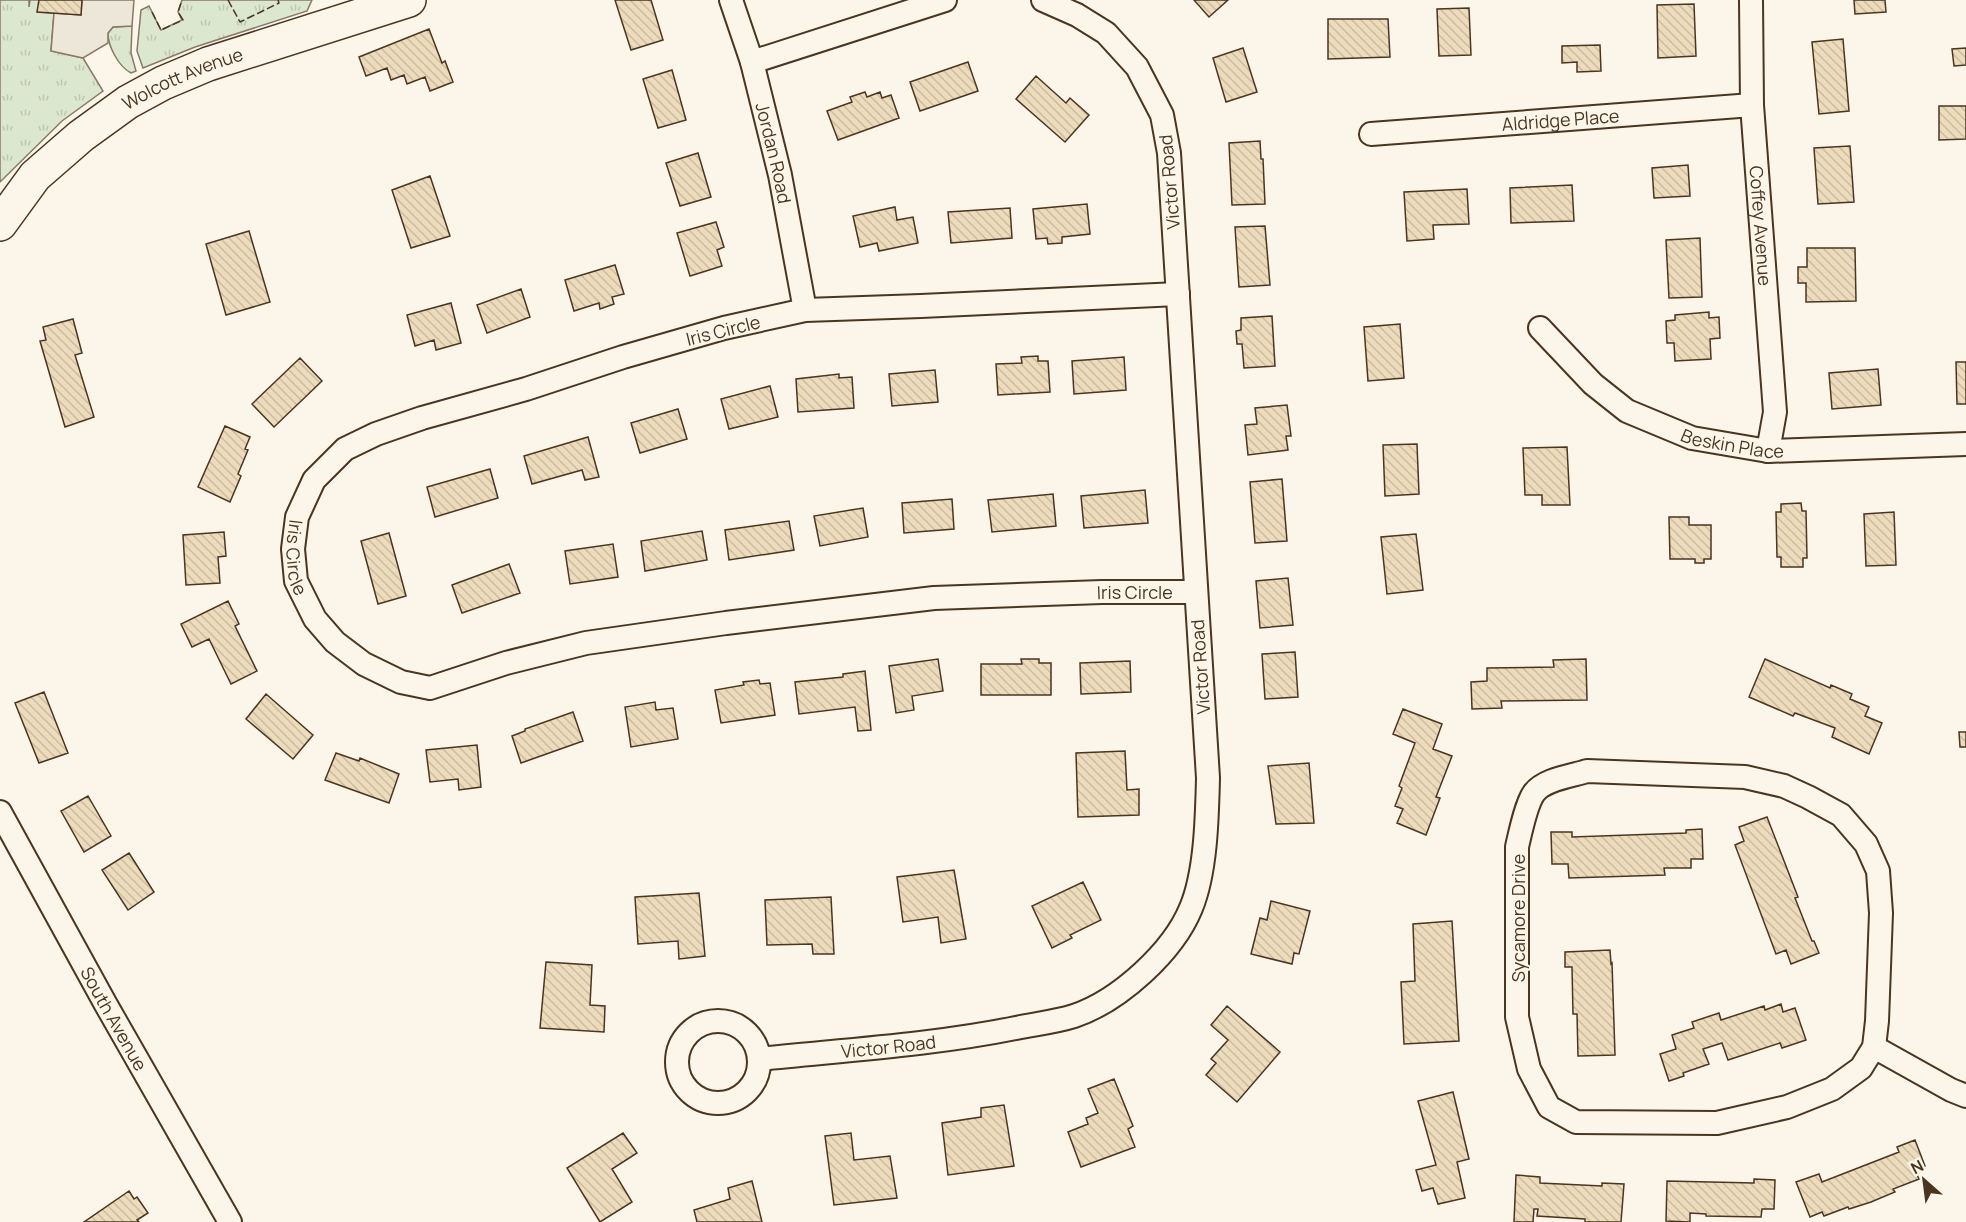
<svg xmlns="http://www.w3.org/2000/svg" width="1966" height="1222" viewBox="0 0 1966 1222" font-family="Manrope,sans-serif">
<defs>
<pattern id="grass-tufts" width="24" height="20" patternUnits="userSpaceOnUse" patternTransform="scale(1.5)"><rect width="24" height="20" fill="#dce7d0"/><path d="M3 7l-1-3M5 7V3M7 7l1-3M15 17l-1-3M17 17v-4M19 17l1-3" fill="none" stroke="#bec7b2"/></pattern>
<pattern id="building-back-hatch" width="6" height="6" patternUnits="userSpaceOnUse" patternTransform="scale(1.5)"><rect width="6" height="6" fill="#ecdcbc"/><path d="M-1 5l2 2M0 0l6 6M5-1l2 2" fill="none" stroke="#ccbda1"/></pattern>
</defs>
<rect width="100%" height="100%" fill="#fbf6e9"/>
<path fill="url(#grass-tufts)" stroke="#887966" stroke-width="1.5" d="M 0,0 L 29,0 L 29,7 L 30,0 L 39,0 L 38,12 L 54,13 L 51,51 L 83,58 L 103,91 L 62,121 L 0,182 Z
M 182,0 L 312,0 L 307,11 L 195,47 L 143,68 L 137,51 L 141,10 L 149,6 L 161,30 L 182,20 L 178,12 Z
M 132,26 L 131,53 L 136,71 L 131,73 C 118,66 108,46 108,33 L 113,27 Z"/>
<path fill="#ede7d9" stroke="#887966" stroke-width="1.5" d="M 82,0 L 134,0 L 132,26 L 113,27 L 108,33 L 108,43 L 83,58 L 51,51 L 54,13 L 81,15 Z"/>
<path fill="url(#building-back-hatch)" stroke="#4a3520" stroke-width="1.5" d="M 39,0 L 82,0 L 81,15 L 37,12 Z
M 615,0 L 651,0 L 663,40 L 631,50 Z
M 1194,0 L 1228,0 L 1209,17 Z
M 1854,0 L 1885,0 L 1886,12 L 1855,14 Z
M 1694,4 L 1696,56 L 1658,58 L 1657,5 Z
M 1469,8 L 1471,55 L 1439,56 L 1437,9 Z
M 1328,19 L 1388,19 L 1390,57 L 1328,59 Z
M 429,29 L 442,63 L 445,61 L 453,82 L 430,91 L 425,77 L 407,84 L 404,75 L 391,80 L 387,68 L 366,76 L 359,57 Z
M 1843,39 L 1849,111 L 1819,114 L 1812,42 Z
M 1600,45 L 1601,71 L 1577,72 L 1577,62 L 1562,63 L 1562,46 Z
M 1243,48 L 1257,92 L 1226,102 L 1213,58 Z
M 1966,48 L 1966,65 L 1954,66 L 1952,49 Z
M 968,62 L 978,91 L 920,111 L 910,82 Z
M 672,70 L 686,120 L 658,128 L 643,79 Z
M 1036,76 L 1066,103 L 1070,98 L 1089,115 L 1065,142 L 1016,99 Z
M 865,92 L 867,97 L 880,92 L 882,98 L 891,95 L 899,118 L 838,140 L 827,111 L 852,102 L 850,97 Z
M 1939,106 L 1966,106 L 1966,139 L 1939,140 Z
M 1260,141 L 1261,159 L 1263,159 L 1265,204 L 1232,205 L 1229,143 Z
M 1850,146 L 1854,202 L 1818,204 L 1814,148 Z
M 698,153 L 711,197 L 680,206 L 666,163 Z
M 1688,165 L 1690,196 L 1654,198 L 1652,168 Z
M 430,176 L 450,236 L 411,248 L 392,190 Z
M 1572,185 L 1574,221 L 1511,223 L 1510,188 Z
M 1467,189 L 1469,224 L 1433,225 L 1434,239 L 1407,241 L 1404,192 Z
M 1087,204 L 1090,234 L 1062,237 L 1062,243 L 1048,244 L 1047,238 L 1036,239 L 1033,209 Z
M 895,207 L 897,220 L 913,217 L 918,243 L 879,251 L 877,243 L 860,247 L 853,216 Z
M 1010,208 L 1012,238 L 951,243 L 948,212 Z
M 716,222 L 724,247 L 717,250 L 722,266 L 690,276 L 677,233 Z
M 1265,226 L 1270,285 L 1239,287 L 1235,227 Z
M 249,231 L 270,302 L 226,315 L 206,244 Z
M 1700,238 L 1702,297 L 1669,298 L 1666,240 Z
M 1807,248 L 1855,248 L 1856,301 L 1806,302 L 1806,283 L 1798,283 L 1798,267 L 1807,267 Z
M 615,265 L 624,294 L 612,297 L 614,304 L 600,309 L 599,303 L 574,311 L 565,280 Z
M 521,289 L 530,317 L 487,333 L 477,305 Z
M 451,303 L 461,343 L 436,350 L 434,340 L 415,346 L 407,315 Z
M 1709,312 L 1709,318 L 1719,317 L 1720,338 L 1710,339 L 1711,359 L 1675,361 L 1674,343 L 1667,343 L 1666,321 L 1675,320 L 1675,315 Z
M 1272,316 L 1275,366 L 1244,368 L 1242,344 L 1237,344 L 1236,331 L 1241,330 L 1241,318 Z
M 73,319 L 82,353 L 75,355 L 94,417 L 65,427 L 40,341 L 46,340 L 43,327 Z
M 1400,324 L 1404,378 L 1368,381 L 1364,327 Z
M 1038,356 L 1038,361 L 1048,361 L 1050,392 L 998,395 L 996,364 L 1022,363 L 1021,357 Z
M 1124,357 L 1126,390 L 1074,394 L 1072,361 Z
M 300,358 L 322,381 L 274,427 L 252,404 Z
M 1956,362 L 1966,362 L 1966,404 L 1957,404 Z
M 1878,369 L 1881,405 L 1832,409 L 1829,373 Z
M 935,370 L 938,402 L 892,406 L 889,374 Z
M 839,374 L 839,378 L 852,377 L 854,408 L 798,412 L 796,379 Z
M 770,386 L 778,417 L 729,429 L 721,399 Z
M 1287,405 L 1291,436 L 1286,436 L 1288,450 L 1248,455 L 1245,425 L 1257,424 L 1255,408 Z
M 678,409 L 687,439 L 640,453 L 631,423 Z
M 225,426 L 250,437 L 245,449 L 248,450 L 238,474 L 241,476 L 230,502 L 198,487 Z
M 588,437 L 599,477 L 585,480 L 582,470 L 532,484 L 524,456 Z
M 1417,444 L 1419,494 L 1385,496 L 1383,445 Z
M 1567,447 L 1570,505 L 1542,505 L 1542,495 L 1525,495 L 1523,448 Z
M 490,469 L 498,498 L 435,517 L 427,487 Z
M 1282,479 L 1287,541 L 1255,543 L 1250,482 Z
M 1145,490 L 1148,523 L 1084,528 L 1081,496 Z
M 1053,494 L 1056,526 L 992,532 L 988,500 Z
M 952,499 L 954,529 L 904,533 L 902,503 Z
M 1801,503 L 1802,511 L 1806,511 L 1807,558 L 1803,558 L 1803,567 L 1781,567 L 1781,557 L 1777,557 L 1776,512 L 1781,512 L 1781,504 Z
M 863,508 L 868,537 L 820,546 L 814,516 Z
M 1894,512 L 1896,565 L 1866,566 L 1864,514 Z
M 1669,517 L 1689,517 L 1689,525 L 1711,525 L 1711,559 L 1704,559 L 1704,563 L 1695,563 L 1695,559 L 1670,559 Z
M 789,521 L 794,550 L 729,560 L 725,530 Z
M 702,531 L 707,560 L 645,571 L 641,541 Z
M 224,532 L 226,556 L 218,557 L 220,583 L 186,585 L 183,535 Z
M 389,533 L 406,596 L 378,604 L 361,541 Z
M 1416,534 L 1423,590 L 1387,594 L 1381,537 Z
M 613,544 L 618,577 L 570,584 L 565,551 Z
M 509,564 L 520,593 L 462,613 L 452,585 Z
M 1288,578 L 1293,625 L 1260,628 L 1256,581 Z
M 228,601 L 239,624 L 235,626 L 257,671 L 231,684 L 209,639 L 192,647 L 181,624 Z
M 1295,652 L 1298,697 L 1265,699 L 1262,654 Z
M 938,659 L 943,691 L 912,696 L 914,710 L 896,713 L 889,666 Z
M 1021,659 L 1039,659 L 1039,663 L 1051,663 L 1051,695 L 981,695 L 981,664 L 1022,664 Z
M 1586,659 L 1587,700 L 1501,701 L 1502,708 L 1472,709 L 1471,682 L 1487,681 L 1487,668 L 1554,667 L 1553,660 Z
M 1765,659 L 1830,688 L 1831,685 L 1852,694 L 1850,699 L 1869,707 L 1865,716 L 1882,723 L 1869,754 L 1832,737 L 1835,728 L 1795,713 L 1793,716 L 1749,697 Z
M 1130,661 L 1131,692 L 1081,694 L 1080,663 Z
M 865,671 L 871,730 L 858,731 L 855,707 L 799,714 L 795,682 L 843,677 L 843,674 Z
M 759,680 L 760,684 L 770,683 L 775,715 L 721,723 L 715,690 L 744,685 L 743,682 Z
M 44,692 L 68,753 L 39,763 L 15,703 Z
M 266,694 L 313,735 L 293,759 L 246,719 Z
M 655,702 L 656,710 L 673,708 L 678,739 L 631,747 L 625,707 Z
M 1403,709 L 1442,724 L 1433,749 L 1452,756 L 1436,797 L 1440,798 L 1426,835 L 1397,823 L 1403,809 L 1395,806 L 1402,788 L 1399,786 L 1415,743 L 1393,734 Z
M 573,712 L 583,741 L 521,763 L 512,736 L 525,731 L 525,729 Z
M 1959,732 L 1966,732 L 1966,747 L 1960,747 Z
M 477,745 L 481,787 L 459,790 L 458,779 L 430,782 L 426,750 Z
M 1125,751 L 1127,790 L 1139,789 L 1139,815 L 1078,817 L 1076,753 Z
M 336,753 L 359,761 L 360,758 L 399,774 L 389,803 L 325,780 Z
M 1309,763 L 1314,823 L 1276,824 L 1268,766 Z
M 88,796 L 111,836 L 84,852 L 61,811 Z
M 1767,817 L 1798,897 L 1795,898 L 1812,941 L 1814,941 L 1819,953 L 1791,964 L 1786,950 L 1776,954 L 1735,845 L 1744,841 L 1739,827 Z
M 1702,829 L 1703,859 L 1691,859 L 1691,868 L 1664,868 L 1665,875 L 1569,878 L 1568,864 L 1552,864 L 1551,832 L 1572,832 L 1572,837 L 1686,833 L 1686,830 Z
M 129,853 L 154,892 L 128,910 L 102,870 Z
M 954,870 L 966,939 L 941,943 L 938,917 L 903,922 L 897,877 Z
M 1083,882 L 1101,920 L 1070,935 L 1072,938 L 1052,948 L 1032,906 Z
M 699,893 L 705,956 L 679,959 L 678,941 L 638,944 L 635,897 Z
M 831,897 L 834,954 L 813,954 L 812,944 L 767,945 L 765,900 Z
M 1271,901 L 1310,911 L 1299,954 L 1294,953 L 1292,964 L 1251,954 L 1260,918 L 1267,920 Z
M 1452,921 L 1459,1041 L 1404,1044 L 1401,982 L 1415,981 L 1413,924 Z
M 1610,950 L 1611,964 L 1612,963 L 1615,1055 L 1578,1056 L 1577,1014 L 1573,1014 L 1572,967 L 1565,967 L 1565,952 Z
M 546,962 L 592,965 L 590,1005 L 605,1006 L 604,1032 L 540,1028 Z
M 1781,1004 L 1783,1012 L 1795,1008 L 1806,1040 L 1782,1048 L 1780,1043 L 1728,1060 L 1722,1043 L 1703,1049 L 1709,1064 L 1683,1073 L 1684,1076 L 1669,1081 L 1660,1054 L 1676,1049 L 1672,1035 L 1694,1028 L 1692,1022 L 1719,1013 L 1721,1020 L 1764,1006 L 1765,1010 Z
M 1227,1006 L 1280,1052 L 1237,1102 L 1206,1075 L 1216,1063 L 1211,1059 L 1228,1040 L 1211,1025 Z
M 1114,1079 L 1133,1126 L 1128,1129 L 1135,1147 L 1081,1167 L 1068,1132 L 1088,1124 L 1086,1118 L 1098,1113 L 1088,1089 Z
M 1453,1092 L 1469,1159 L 1457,1162 L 1465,1198 L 1438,1204 L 1433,1188 L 1422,1191 L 1416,1170 L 1436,1165 L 1418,1101 Z
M 1004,1105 L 1014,1166 L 948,1175 L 942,1123 L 981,1117 L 981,1108 Z
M 623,1133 L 637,1153 L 612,1169 L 632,1202 L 600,1222 L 567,1168 Z
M 851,1133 L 854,1160 L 890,1156 L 897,1198 L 834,1205 L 825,1136 Z
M 1915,1140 L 1925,1166 L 1915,1170 L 1919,1179 L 1893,1189 L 1895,1192 L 1871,1202 L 1849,1209 L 1848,1207 L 1824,1216 L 1822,1212 L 1810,1217 L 1796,1182 L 1819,1174 L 1822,1182 L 1899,1152 L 1897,1147 Z
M 1516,1175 L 1540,1177 L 1540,1183 L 1602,1186 L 1602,1183 L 1624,1184 L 1621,1222 L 1585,1222 L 1585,1219 L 1537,1216 L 1538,1209 L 1534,1209 L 1533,1222 L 1514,1222 Z
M 1754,1179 L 1775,1180 L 1774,1209 L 1762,1209 L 1761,1217 L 1706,1216 L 1706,1214 L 1690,1213 L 1690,1222 L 1666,1221 L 1667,1181 L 1754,1183 Z
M 752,1181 L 762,1222 L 697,1222 L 694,1210 L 730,1199 L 728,1188 Z
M 129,1191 L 134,1199 L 137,1197 L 148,1213 L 137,1220 L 139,1222 L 84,1222 Z"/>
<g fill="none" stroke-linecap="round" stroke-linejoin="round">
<defs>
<g id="street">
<path id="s1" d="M 731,0 L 752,62 L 780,175 L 805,310"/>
<path id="s2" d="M 1751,0 L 1752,105 L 1775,412 L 1768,451"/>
<path d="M 752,62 L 945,0"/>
<path id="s3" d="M 1371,134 L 1752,105"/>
<path id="s4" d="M 1178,294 L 921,306 L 805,310 L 724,328 L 623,357 L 526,389 L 422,418 L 376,434 L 345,449 L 314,480 L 297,517 L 293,549 L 296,581 L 315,619 L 335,642 L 364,664 L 401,682 L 430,688 L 506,663 L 586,643 L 726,623 L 934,598 L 1102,592 L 1195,592"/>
<path id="s5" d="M 1540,328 L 1593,384 L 1627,411 L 1692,438 L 1768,451 L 1966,444"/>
<path d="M 1587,771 L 1745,777 L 1784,786 L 1808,797 L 1841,815 L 1866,844 L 1878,871 L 1881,913 L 1877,1021 L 1874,1047 L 1861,1068 L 1832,1089 L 1787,1107 L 1717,1123 L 1576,1122 L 1549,1107 L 1529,1069 L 1517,1017 L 1517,847 C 1520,834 1526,804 1534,793 C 1544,779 1572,776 1587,771 Z"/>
<path id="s6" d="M 0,812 L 105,1003 L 230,1222"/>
<circle cx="718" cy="1062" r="41"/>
<path d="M 1874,1047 L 1951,1090 L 1966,1096"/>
<path id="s7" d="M 759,1059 C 845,1050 932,1045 1016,1028 C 1035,1024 1055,1022 1074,1016 C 1119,1001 1173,952 1191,908 C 1206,872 1207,817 1208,778 L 1169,153 L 1162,115 L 1137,67 L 1106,33 L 1077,15 L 1043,0"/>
</g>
<g id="secondary">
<path id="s8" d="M 0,224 L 35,176 L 81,136 L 128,102 L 163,83 L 208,64 L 409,0"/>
</g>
</defs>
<use href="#street" stroke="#4a3520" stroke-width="26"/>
<use href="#secondary" stroke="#4a3520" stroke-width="36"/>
<use href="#street" stroke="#fbf6e9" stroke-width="22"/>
<use href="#secondary" stroke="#fbf6e9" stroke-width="33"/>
<path stroke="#4a3520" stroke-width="1.5" stroke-dasharray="8 3" stroke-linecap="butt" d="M 228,0 L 240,22 L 279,3 L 278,0
M 152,12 L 161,30 L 183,20 L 178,12 L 182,0"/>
</g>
<g text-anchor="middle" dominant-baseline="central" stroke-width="4.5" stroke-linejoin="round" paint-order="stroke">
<g font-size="18" fill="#4a3520" stroke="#fbf6e9">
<text stroke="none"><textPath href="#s8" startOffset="238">Wolcott Avenue</textPath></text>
<text stroke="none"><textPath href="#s3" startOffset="190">Aldridge Place</textPath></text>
<text stroke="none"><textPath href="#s1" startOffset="159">Jordan Road</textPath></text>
<text transform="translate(1169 182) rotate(-95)">Victor Road</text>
<text stroke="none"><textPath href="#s2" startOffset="226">Coffey Avenue</textPath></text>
<text transform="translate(723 330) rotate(-14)">Iris Circle</text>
<text stroke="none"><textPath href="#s5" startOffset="232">Beskin Place</textPath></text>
<text stroke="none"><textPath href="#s4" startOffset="980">Iris Circle</textPath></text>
<text stroke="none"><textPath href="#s4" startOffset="1898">Iris Circle</textPath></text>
<text transform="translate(1200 667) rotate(-94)">Victor Road</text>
<text transform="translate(1518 918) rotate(-90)">Sycamore Drive</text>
<text stroke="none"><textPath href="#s6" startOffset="236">South Avenue</textPath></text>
<text stroke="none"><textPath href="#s7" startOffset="130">Victor Road</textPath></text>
</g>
</g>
<g transform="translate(1924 1180) rotate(332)" stroke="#fbf6e9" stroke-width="4.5" paint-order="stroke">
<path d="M0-4.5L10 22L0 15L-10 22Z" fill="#4a3520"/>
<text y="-9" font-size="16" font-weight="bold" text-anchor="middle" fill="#4a3520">N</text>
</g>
</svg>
